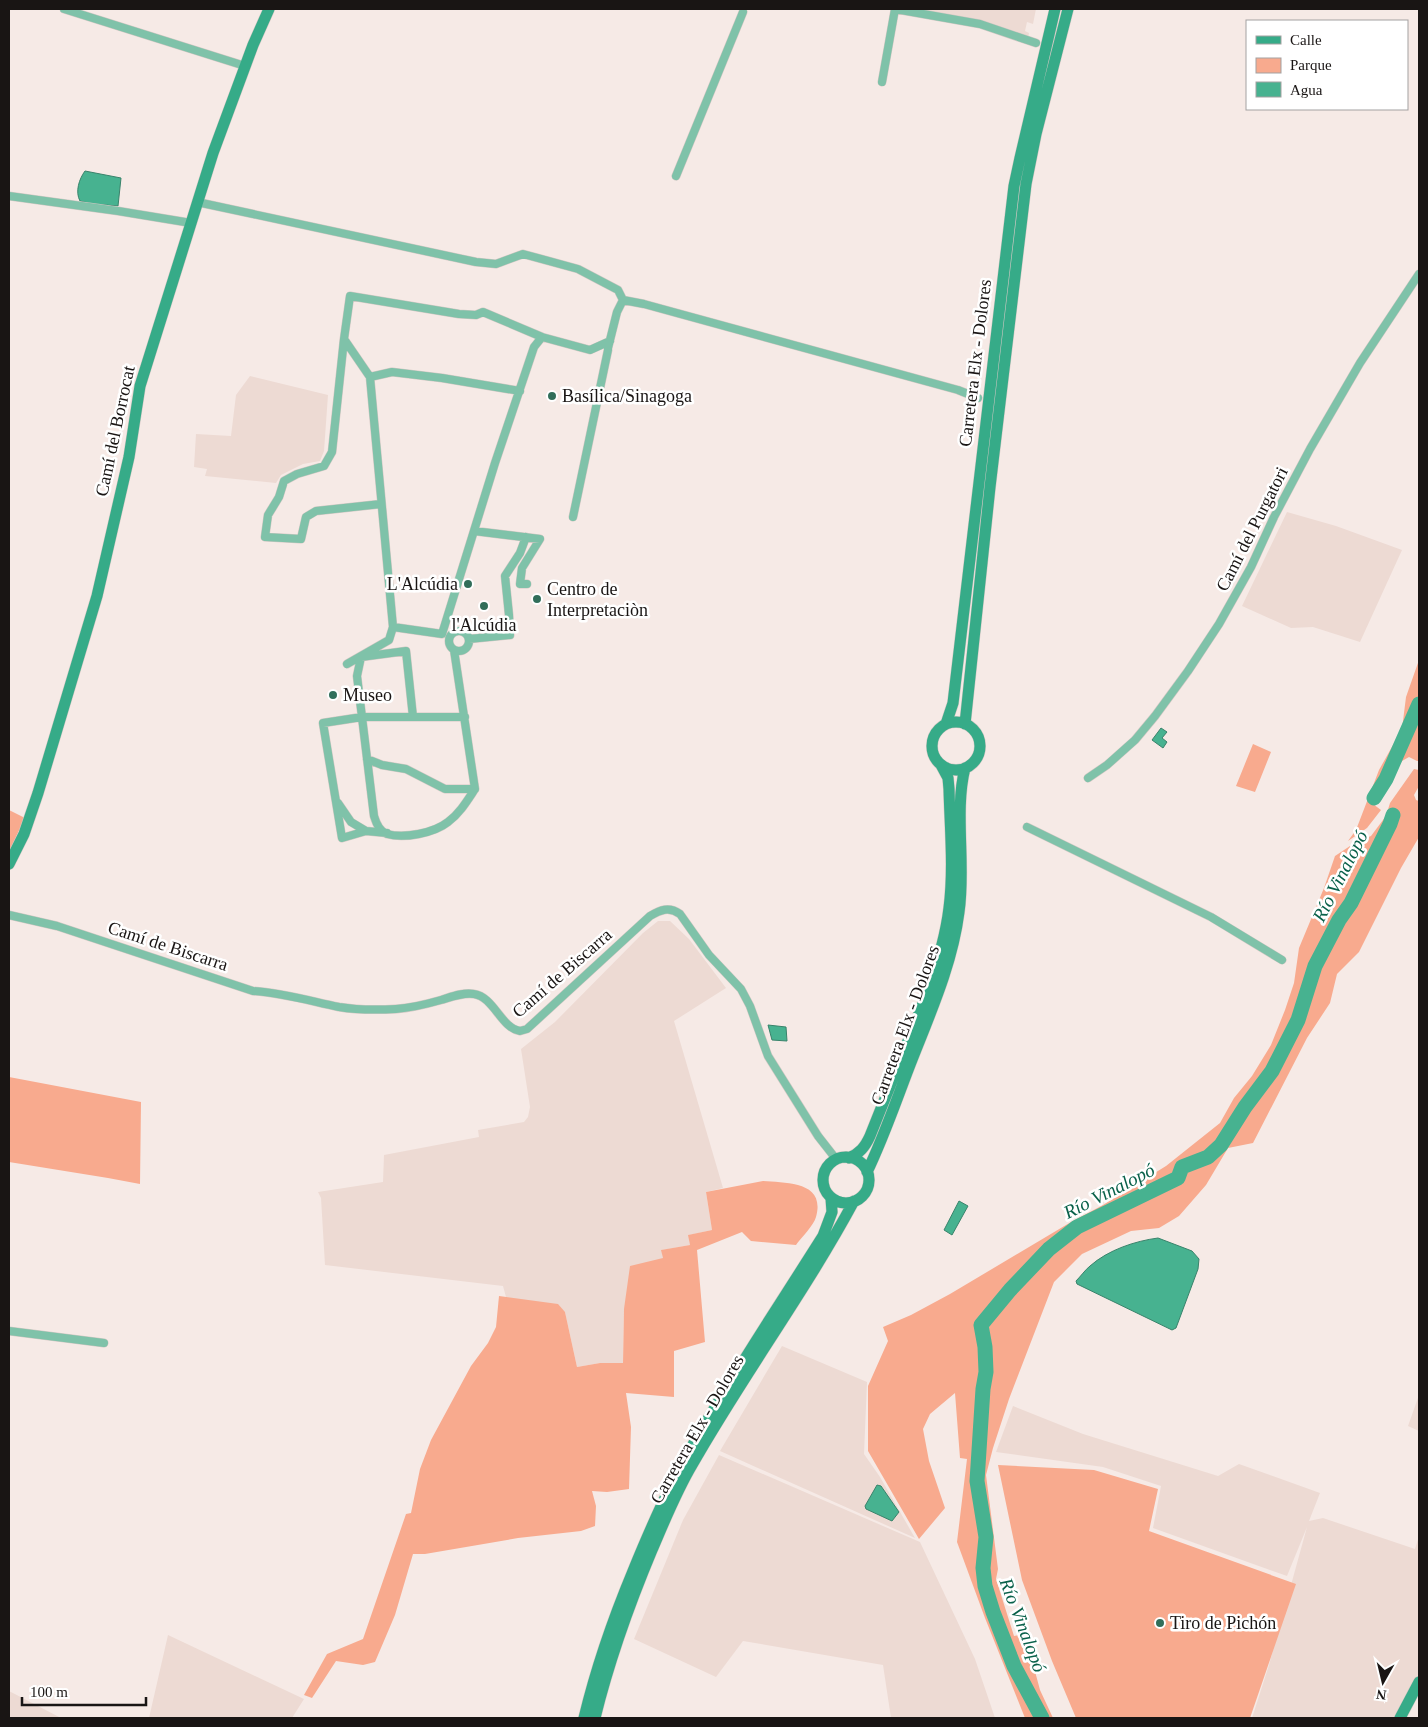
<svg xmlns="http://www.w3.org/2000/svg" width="1428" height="1727" viewBox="0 0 1428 1727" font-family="Georgia,serif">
<rect width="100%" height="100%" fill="#f6eae6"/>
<path fill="#eddad3" d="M 906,9 L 1036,9 L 1033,24 L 1027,22 L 1025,31 L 1029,33 L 1028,38 Z
M 250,376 L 328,395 L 324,451 L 320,461 L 303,464 L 281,475 L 276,483 L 205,476 L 207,469 L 194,467 L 196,434 L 231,436 L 236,395 Z
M 1287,512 L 1336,526 L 1402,550 L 1360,642 L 1313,627 L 1291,628 L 1242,606 Z
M 658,921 L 670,921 L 689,939 L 726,988 L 674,1021 L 723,1188 L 706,1192 L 712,1230 L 689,1235 L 690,1245 L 662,1250 L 663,1258 L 624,1309 L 623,1363 L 600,1363 L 577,1367 L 565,1312 L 506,1297 L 503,1286 L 325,1265 L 321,1198 L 318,1192 L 383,1182 L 384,1155 L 479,1137 L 478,1130 L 524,1122 L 528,1117 L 530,1107 L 521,1049 L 555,1022 L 643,933 Z
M 782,1346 L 867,1382 L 864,1454 L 880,1477 L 915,1538 L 720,1451 Z
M 1419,1395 L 1419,1431 L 1408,1426 Z
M 1013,1406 L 1083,1434 L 1218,1476 L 1239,1464 L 1320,1493 L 1309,1521 L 1323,1518 L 1415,1549 L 1419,1536 L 1419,1673 L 1394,1718 L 1252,1718 L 1269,1665 L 1307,1527 L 1287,1576 L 1153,1528 L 1161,1486 L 1103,1467 L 996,1452 Z
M 719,1455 L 920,1542 L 975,1659 L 995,1718 L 891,1718 L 883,1665 L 743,1641 L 716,1677 L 634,1639 L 683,1520 Z
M 168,1635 L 304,1699 L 292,1718 L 149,1718 Z
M 9,1691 L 36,1705 L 61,1718 L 9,1718 Z"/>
<path fill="#f8aa8e" d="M 1419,660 L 1419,761 L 1417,761 L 1409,757 L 1402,761 L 1373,804 L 1381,810 L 1367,828 L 1348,841 L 1356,830 L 1379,770 L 1402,729 L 1406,697 Z
M 1253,744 L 1271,752 L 1255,792 L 1236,786 Z
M 1414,769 L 1419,770 L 1419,786 L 1414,795 L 1416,800 L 1419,801 L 1419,837 L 1401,868 L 1359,952 L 1337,974 L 1330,1003 L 1307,1038 L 1253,1143 L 1228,1148 L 1206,1185 L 1179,1216 L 1159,1228 L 1131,1231 L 1082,1254 L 1054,1282 L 1009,1399 L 993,1448 L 986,1475 L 998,1569 L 996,1579 L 1014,1636 L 1025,1634 L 1040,1690 L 1053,1718 L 1025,1718 L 985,1618 L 957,1542 L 967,1459 L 960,1458 L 955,1393 L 930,1414 L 923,1429 L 929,1461 L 945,1508 L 919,1539 L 868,1451 L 868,1386 L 888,1341 L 883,1327 L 911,1315 L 950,1294 L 1071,1222 L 1103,1205 L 1166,1166 L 1220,1123 L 1234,1098 L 1252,1076 L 1271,1045 L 1285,1010 L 1294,983 L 1299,948 L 1324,888 L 1335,856 L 1356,842 L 1371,836 L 1386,816 L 1390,803 Z
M 9,810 L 25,818 L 9,852 Z
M 9,1077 L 141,1102 L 140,1184 L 108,1178 L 9,1162 Z
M 763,1181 C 786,1183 826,1181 816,1217 C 814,1225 801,1238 796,1245 L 751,1241 L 742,1232 L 697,1250 L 705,1342 L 674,1351 L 674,1397 L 626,1393 L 631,1427 L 629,1489 L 607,1492 L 592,1491 L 596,1506 L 595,1526 L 581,1531 L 518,1538 L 425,1554 L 413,1554 L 395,1615 L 375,1662 L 363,1665 L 336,1661 L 312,1698 L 304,1695 L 327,1654 L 363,1639 L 406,1514 L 411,1513 L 420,1469 L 431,1440 L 471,1366 L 488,1343 L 496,1327 L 499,1296 L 558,1304 L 565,1312 L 577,1367 L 600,1363 L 623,1363 L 624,1309 L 630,1266 L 663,1258 L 661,1250 L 690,1245 L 688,1235 L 712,1230 L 706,1192 Z
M 998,1465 L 1094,1470 L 1158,1489 L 1149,1531 L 1296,1584 L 1250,1718 L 1076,1718 L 1052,1661 L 1022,1580 Z"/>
<path fill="#47b290" stroke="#39836b" d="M 85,171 L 121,178 L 118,206 L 92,204 L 80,201 C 75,192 79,179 85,171 Z
M 1161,728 L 1167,732 L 1162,738 L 1167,742 L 1163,748 L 1152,740 Z
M 768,1025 L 786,1027 L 787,1041 L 772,1040 Z
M 959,1201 L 968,1206 L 952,1235 L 944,1230 Z
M 1158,1238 L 1192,1251 L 1199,1259 L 1198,1269 L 1176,1328 L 1172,1330 L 1077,1284 L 1076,1281 C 1081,1276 1085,1270 1090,1266 C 1108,1250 1135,1241 1158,1238 Z
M 877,1485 L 881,1486 L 899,1512 L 892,1521 L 866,1509 L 865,1506 Z"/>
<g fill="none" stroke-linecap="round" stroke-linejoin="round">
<path stroke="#47b290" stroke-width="15" d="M 1374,798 L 1386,779 L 1419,704
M 1042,1718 L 1014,1666 L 993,1612 L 985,1586 L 983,1568 L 986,1537 L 977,1481 L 983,1389 L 986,1372 L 985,1347 L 981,1325 L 1010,1290 L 1049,1249 L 1077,1227 L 1178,1178 L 1182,1167 L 1208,1157 L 1221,1145 L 1245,1107 L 1272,1071 L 1298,1020 L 1315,966 L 1339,920 L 1351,903 L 1390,824 L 1393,815"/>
<defs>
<path id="street" d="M 64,9 L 245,66
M 882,82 L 895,9 L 980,24 L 1036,43
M 676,176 L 743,12
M 9,196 L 118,211 L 191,223
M 197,202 L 476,262 L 496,264 L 523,254 L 578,269 L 618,290 L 623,300
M 344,339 L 332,452 L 324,466 L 297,474 L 284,481 L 279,497 L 268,515 L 265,537 L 301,539 L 306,517 L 316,511 L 381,504
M 608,348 L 617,312 L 623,300 L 644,304 L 958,390 L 978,398
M 370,377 L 344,339 L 350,296 L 459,314 L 476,315 L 483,312 L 542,337
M 573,517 L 608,350
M 474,531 L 540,539 L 522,568 L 520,584 L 527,584
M 393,627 L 370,377 L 392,372 L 442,378 L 520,391
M449 641a10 10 0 1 1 20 0a10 10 0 1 1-20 0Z
M 469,639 L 510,635 L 509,615 L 505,576 L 520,553 L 526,537
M 347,664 L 389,640 L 393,627 L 442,634 L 495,463 L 534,347 L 542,337 L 590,350 L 610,341
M 413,717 L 406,651 L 361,657 L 357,676 L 374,816 C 376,823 379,831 387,834 C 404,839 434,833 448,822 C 460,813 467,801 475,789 L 454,650
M 367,759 L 382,765 L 406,769 L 445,789 L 475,789
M 1088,778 L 1107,765 L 1135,740 L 1155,716 L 1188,671 L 1219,624 L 1251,567 L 1274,517 L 1310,449 L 1360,363 L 1419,274
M 338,803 L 351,822 L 366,831
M 1027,827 L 1211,917 L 1282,960
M 387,833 L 366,831 L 342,838 L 323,723 L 362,717 L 465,717
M 9,915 L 57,926 L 253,991 C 283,993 310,1001 339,1007 C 357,1010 378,1010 396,1009 C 411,1008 427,1004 441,1000 C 451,997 463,992 474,994 C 494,997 501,1028 520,1031 L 527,1029 L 650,916 C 660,910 669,906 680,914 L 709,955 L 741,989 L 750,1006 L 768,1056 L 818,1136 L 836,1159
M 9,1331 L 104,1343"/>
<path id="secondary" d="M932 746a24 24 0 1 1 48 0a24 24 0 1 1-48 0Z
M 946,724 L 953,703 L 1014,186 L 1020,158 L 1055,9
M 965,724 L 990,487 L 1026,184 L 1036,134 L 1068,9
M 9,864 L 24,834 L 38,793 L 97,596 L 129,457 L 140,386 L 213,153 L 253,45 L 269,9
M823 1180a23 23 0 1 1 46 0a23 23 0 1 1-46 0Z
M 849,1158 C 860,1153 865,1147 870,1136 L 930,986 C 938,960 946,934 949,908 C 954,869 950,828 949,789 L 948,778 L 941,765
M 867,1172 C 883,1139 895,1104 908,1070 C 928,1018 952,967 959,912 C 966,866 954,811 965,768
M 584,1718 C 596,1668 613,1619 633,1571 C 649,1532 666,1492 687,1455 C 729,1380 777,1309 823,1236 L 832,1212 L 831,1198
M 595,1718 C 609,1661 629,1605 652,1550 C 664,1522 676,1492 692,1465 C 743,1375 805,1292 854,1201
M 1400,1718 L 1419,1682"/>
</defs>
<use href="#street" stroke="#d3c8c4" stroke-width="9"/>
<use href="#secondary" stroke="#d3c8c4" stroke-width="12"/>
<use href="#street" stroke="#7fc2a9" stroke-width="8"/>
<use href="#secondary" stroke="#36ab88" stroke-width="11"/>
</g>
<g fill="#316e5a" stroke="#fff" stroke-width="2">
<circle cx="552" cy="396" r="5"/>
<circle cx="468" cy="584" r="5"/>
<circle cx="537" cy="599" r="5"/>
<circle cx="484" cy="606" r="5"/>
<circle cx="333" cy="695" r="5"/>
<circle cx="1160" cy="1623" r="5"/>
</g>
<g text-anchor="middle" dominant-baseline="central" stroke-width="5" stroke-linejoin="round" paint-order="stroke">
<g font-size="18" fill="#191514" stroke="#fff">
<text transform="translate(975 363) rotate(-83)">Carretera Elx - Dolores</text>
<text transform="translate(115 431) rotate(-78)">Camí del Borrocat</text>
<text transform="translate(1252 529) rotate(-63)">Camí del Purgatori</text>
<text transform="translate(168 946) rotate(18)">Camí de Biscarra</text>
<text transform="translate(562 973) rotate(-41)">Camí de Biscarra</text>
<text transform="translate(905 1025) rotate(-70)">Carretera Elx - Dolores</text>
<text transform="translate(697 1429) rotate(-60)">Carretera Elx - Dolores</text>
</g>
<g font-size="18" fill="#191514" stroke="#fff" text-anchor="start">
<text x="562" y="396">Basílica/Sinagoga</text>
<text x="458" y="584" text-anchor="end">L'Alcúdia</text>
<text x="547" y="589">Centro de<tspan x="547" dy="21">Interpretaciòn</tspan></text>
<text x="484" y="625" text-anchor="middle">l'Alcúdia</text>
<text x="343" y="695">Museo</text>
<text x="1170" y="1623">Tiro de Pichón</text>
</g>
<g font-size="19" font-style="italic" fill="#09614a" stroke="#fff">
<text transform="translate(1340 876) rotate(-63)">Río Vinalopó</text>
<text transform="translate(1109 1191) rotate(-27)">Río Vinalopó</text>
<text transform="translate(1023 1625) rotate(69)">Río Vinalopó</text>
</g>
</g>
<rect width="1428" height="1727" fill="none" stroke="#191514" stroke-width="20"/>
<rect x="1246" y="20" width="162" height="90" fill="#ffffff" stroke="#a3a1a1"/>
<rect x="1256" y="36" width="25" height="8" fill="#36ab88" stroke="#a3a1a1"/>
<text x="1290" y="45" font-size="15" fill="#191514">Calle</text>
<rect x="1256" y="58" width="25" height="15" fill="#f8aa8e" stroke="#a3a1a1"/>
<text x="1290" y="70" font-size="15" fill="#191514">Parque</text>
<rect x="1256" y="82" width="25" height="15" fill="#47b290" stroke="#a3a1a1"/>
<text x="1290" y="95" font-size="15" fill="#191514">Agua</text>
<g transform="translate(1383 1682) rotate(188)" stroke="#ffffff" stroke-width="4" paint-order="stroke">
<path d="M0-4L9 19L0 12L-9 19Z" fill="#191514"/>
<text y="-8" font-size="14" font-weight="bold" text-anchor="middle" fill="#191514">N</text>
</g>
<path d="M22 1697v8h124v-8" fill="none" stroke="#191514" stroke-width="2.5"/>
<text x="30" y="1697" font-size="15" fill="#191514" stroke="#ffffff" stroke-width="4" paint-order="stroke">100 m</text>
</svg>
